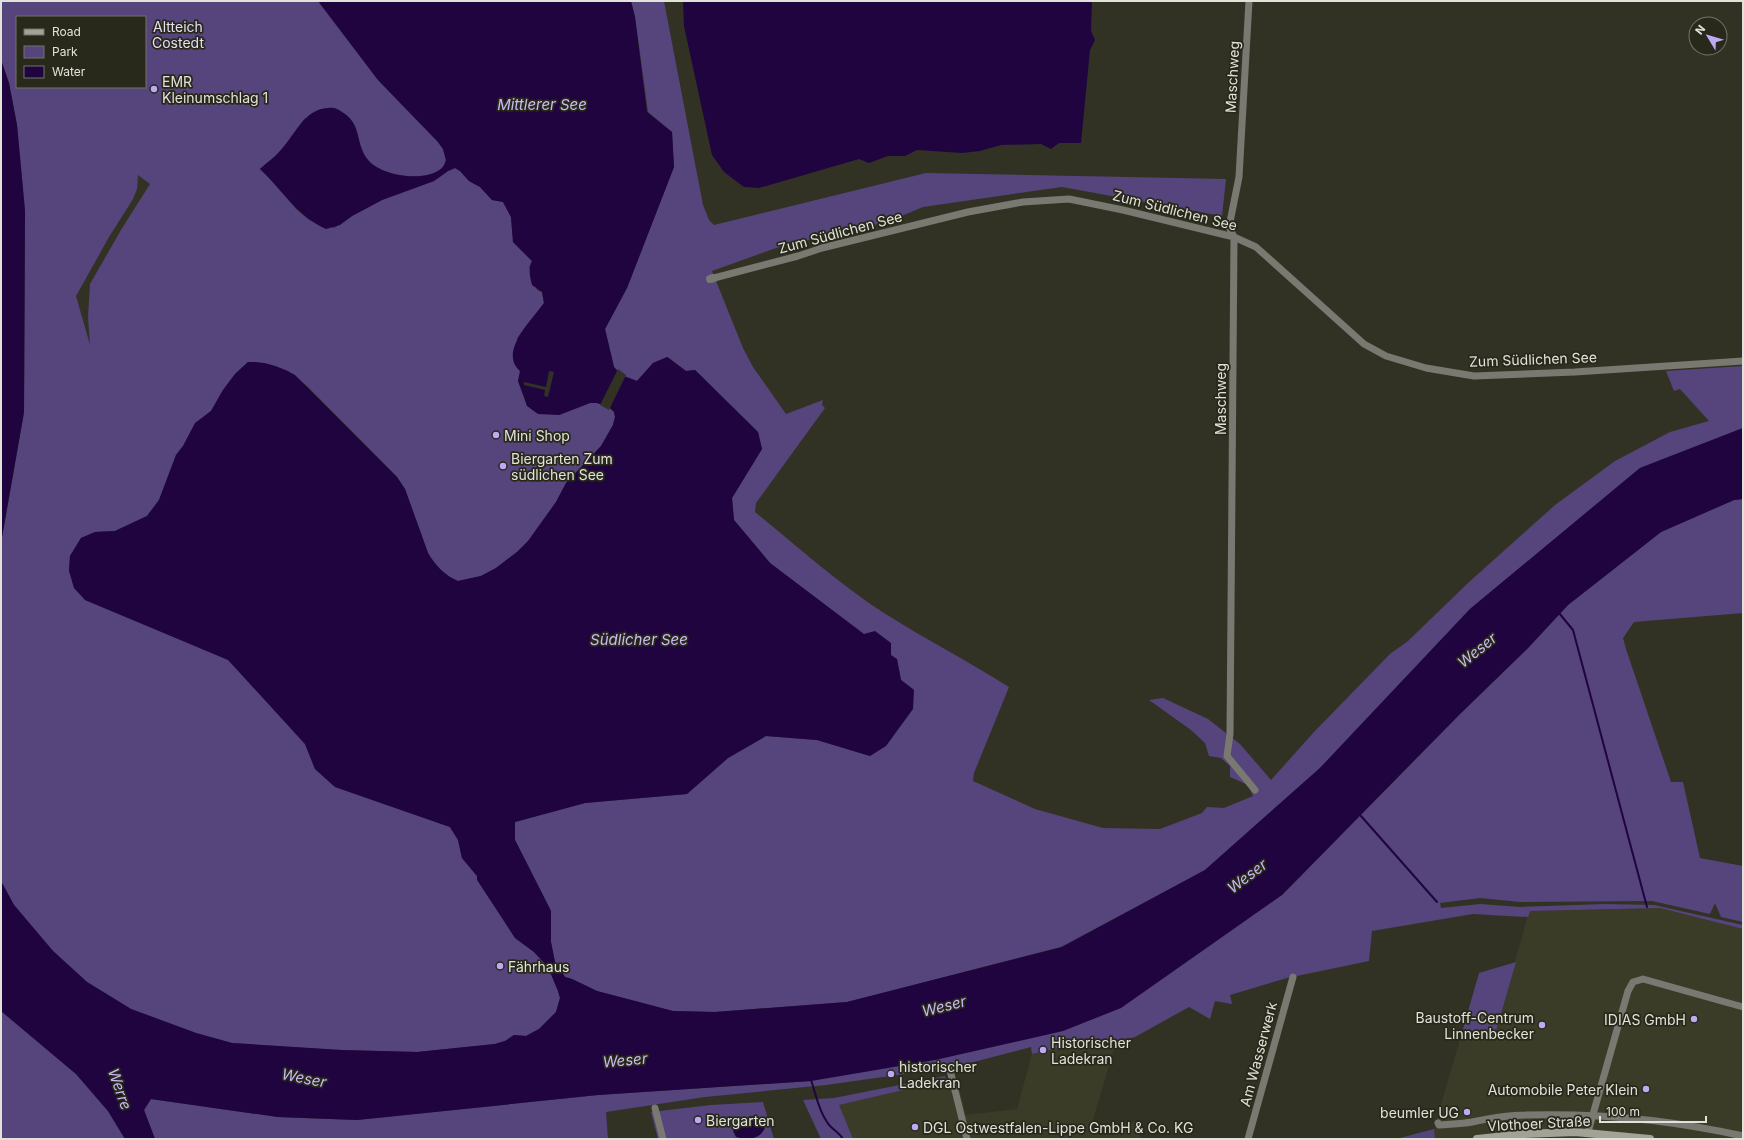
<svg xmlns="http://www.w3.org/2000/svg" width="1744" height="1140" viewBox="0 0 1744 1140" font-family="Inter,sans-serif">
<rect width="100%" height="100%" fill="#323224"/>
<path fill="#3b3c27" d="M 1660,908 L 1743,929 L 1743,1139 L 1435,1139 L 1434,1129 L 1463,1029 L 1494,1038 L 1529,911 Z
M 1096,1040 L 1115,1045 L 1090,1130 L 1137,1121 L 1140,1139 L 853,1139 L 838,1105 L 956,1077 L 966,1115 L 1017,1109 L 1032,1054 L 1031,1047 L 1033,1054 Z"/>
<path fill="#56447c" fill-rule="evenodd" d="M 1,1 L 318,1 L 378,80 L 438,142 L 443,149 L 446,160 C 445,163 444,166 442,168 C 426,183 384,176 369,162 C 350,143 370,125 334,108 L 304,119 L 294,134 L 279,153 L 260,169 L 281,189 L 296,209 L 309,220 L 334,228 L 352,216 L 382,200 L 434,181 L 448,171 L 455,168 L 460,171 L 469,181 L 480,187 L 492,200 L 503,202 L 511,217 L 513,242 L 532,261 L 529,267 L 537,290 L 542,292 L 544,303 L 517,338 L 520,374 L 518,381 L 527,406 L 559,415 L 590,403 L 597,403 L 609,407 L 614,412 L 615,417 L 613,425 L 601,446 L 566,483 L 556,502 L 529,540 L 517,552 L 496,568 L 481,576 L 458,581 C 445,576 435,565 428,553 L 405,489 L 397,477 L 307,386 L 288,371 L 264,363 L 248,362 L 235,374 L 223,390 L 211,411 L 195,424 L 183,446 L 176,455 L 159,500 L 147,516 L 115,531 L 95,532 L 81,538 L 70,556 L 69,571 L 85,600 L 228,659 L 305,744 L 315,769 L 335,787 L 450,827 L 458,840 L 462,858 L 477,876 L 515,938 L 534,952 L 548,967 L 558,991 L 560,998 L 556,1012 L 539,1029 L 526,1036 L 514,1035 L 505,1041 L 495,1044 L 417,1052 L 341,1050 L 232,1043 L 196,1033 L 131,1009 L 87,982 L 53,951 L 14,905 L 1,881 L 1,543 L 24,413 L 25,211 L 17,125 L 9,83 L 1,60 ZM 17,17 L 145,17 L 145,87 L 17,87 ZM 138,175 L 150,184 L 121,230 L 90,284 L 88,317 L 90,345 L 76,296 L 109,237 L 133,199 L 137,189 Z
M 631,1 L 664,1 L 703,205 L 709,220 L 714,225 L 926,173 L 1226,179 L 1222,216 L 1062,187 L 923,207 L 887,222 L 779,247 L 712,271 L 743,348 L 753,367 L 786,414 L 823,400 L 822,405 L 825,408 L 756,503 L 755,512 C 797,546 838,583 884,613 C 925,639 968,661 1009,687 L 974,773 L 973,781 L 1035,809 L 1103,828 L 1160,829 L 1202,813 L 1207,807 L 1224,808 L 1253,796 L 1248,785 L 1230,777 L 1230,766 L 1221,758 L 1209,756 L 1205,743 L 1191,730 L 1149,700 L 1163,698 L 1208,719 L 1240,744 L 1271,780 L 1314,732 L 1390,654 L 1408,641 L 1468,583 L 1555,505 L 1615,461 L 1670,432 L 1709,421 L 1680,389 L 1674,391 L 1666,371 L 1743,366 L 1743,428 L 1640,468 L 1470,609 L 1320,768 L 1205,870 L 1061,947 L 847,1002 L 715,1012 L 673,1011 L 597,991 L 572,979 L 565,977 L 555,962 L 551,942 L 551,911 L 515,840 L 515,822 L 585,803 L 687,794 L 728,758 L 766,736 L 817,740 L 870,756 L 914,690 L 901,680 L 897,660 L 770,563 L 734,520 L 732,498 L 762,449 L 758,432 L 695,370 L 686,371 L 668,357 L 653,363 L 637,381 L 621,375 L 614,367 L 605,329 L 627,288 L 674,167 L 672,132 L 648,112 L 635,17 Z
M 1743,499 L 1743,613 L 1634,622 L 1623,638 L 1627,652 L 1671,782 L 1683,782 L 1700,858 L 1743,866 L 1743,922 L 1721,917 L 1715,903 L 1710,914 L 1652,901 L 1520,902 L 1480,898 L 1440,903 L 1441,908 L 1480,904 L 1520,907 L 1605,904 L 1654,905 L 1743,925 L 1743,929 L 1660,908 L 1530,911 L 1528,917 L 1473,914 L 1372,931 L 1369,961 L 1287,978 L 1230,995 L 1232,1004 L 1215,1001 L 1210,1019 L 1189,1007 L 1135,1037 L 1120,1041 L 1115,1045 L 1096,1040 L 1032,1054 L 1031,1047 L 954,1067 L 826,1085 L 705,1097 L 606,1112 L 608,1139 L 155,1139 L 144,1110 L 151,1099 L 278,1117 L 357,1120 L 598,1095 L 811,1081 L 1282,895 L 1459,715 L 1528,648 L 1568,605 L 1661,532 L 1734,500 Z
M 1516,962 L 1494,1038 L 1463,1029 L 1479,973 Z
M 1,1011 L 76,1074 L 108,1111 L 125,1139 L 1,1139 Z
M 945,1076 L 946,1080 L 839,1105 L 853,1139 L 821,1139 L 803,1100 L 834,1098 Z
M 763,1102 L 774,1139 L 658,1139 L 651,1112 L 711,1105 Z
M 1434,1129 L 1435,1139 L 1396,1139 Z"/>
<path fill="#1f0440" d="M 318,1 L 631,1 L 635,17 L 647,112 L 672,132 L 674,167 L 627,288 L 605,329 L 614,367 L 621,375 L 637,381 L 653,363 L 667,357 L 686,371 L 695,370 L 758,432 L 762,449 L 732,498 L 734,520 L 770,563 L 864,634 L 875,631 L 891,643 L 891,655 L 897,659 L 901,680 L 914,690 L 913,709 L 886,746 L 870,756 L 817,740 L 766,736 L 728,758 L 687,794 L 585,803 L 515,822 L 515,840 L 551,911 L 551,942 L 555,962 L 565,977 L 572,979 L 597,991 L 673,1011 L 715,1012 L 847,1002 L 1062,947 L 1205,870 L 1320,768 L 1470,609 L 1640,468 L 1743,428 L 1743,499 L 1734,500 L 1661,532 L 1568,605 L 1528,648 L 1459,715 L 1282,895 L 1121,1008 L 1063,1031 L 935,1060 L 811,1081 L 598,1095 L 357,1120 L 278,1117 L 151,1099 L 144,1110 L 155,1139 L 125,1139 L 108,1111 L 76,1074 L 1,1011 L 1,881 L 14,905 L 53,951 L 87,982 L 131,1009 L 196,1033 L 232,1043 L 341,1050 L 417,1052 L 495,1044 L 505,1041 L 514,1035 L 526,1036 L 539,1029 L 556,1012 L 560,998 L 558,991 L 548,967 L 534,952 L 515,938 L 477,880 L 477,876 L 462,858 L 458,840 L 450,827 L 335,787 L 315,769 L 305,744 L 228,660 L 85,600 L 74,588 L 69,571 L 70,556 L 81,538 L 95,532 L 115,531 L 147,516 L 159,500 L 176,455 L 183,446 L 195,423 L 211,411 L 223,390 L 235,374 L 248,362 C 265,361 281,367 295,375 L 397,477 L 405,489 L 428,553 C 435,565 445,576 458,581 L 481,576 L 496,568 L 517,552 L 528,541 L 556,502 L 566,483 L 601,446 L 613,425 L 615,417 L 614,412 L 609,407 L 597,403 L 590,403 L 559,415 L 538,414 L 527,406 L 524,397 L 518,381 L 520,371 C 498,352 532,320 544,303 L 542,292 L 532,285 C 530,277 528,270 532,261 L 513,242 L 511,217 L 503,202 L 492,200 L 480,187 L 469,181 L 460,171 L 455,168 L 448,171 L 434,181 L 382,200 L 352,216 L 340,225 L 326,229 C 298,217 282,190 260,169 C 266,163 273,159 278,153 C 294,138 303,109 328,108 C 334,107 338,109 342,112 C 362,123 355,146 369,161 C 382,176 426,183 442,168 C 444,166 445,163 446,160 L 443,149 L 438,142 L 378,80 Z
M 683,1 L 1092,1 L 1091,31 L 1095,40 L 1090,50 L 1081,143 L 1059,143 L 1051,149 L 1041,144 L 1001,145 L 980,151 L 962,153 L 917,150 L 905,156 L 888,156 L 869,163 L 859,159 L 759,188 L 744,187 L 724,172 L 712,155 L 684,26 Z
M 1,60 L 9,83 L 17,125 L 25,211 L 24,412 L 1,543 Z
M 751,1116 L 755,1116 L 763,1121 L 765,1127 C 761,1140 748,1140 736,1137 L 733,1131 C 737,1123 743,1120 751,1116 Z"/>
<path fill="#323224" d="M 618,369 L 626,375 L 609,410 L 600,405 Z
M 549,371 L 554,372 L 548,397 L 544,396 L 545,390 L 524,385 L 524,382 L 546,387 Z"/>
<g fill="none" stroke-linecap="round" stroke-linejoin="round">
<path stroke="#1f0440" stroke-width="2" d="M 1559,613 L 1573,630 L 1647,907
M 1361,816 L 1437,902
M 811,1080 C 816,1094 818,1109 827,1122 C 831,1129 839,1132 843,1139"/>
<path stroke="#797972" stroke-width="7" d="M 1249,1 L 1239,177 L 1229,227 L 1234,237 L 1230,734 L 1227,756 L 1255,790
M 714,278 L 798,256 L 822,248 L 968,212 L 1023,202 L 1069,199 L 1123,210 L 1234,237 L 1256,247 L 1364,344 L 1386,356 L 1426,368 L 1474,376 L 1575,372 L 1743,361
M 950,1070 L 967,1139
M 655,1108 L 663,1139
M 1438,1123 L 1439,1125 C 1450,1124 1461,1124 1472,1122 C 1491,1118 1507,1115 1526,1115 C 1599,1113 1672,1120 1743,1136
M 1588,1132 L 1628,991 L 1633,982 L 1643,979 L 1743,1007
M 1248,1139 L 1293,977"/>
<path stroke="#797972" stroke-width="8" d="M 710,279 L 714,278"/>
<path stroke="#a2a296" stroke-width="8" d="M 1477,1139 L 1524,1134 L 1575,1132 L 1650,1139"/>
</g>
<g fill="#bfa9f4" stroke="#28281b" stroke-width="1.5">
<circle cx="154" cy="89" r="4"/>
<circle cx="496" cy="435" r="4"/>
<circle cx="503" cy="466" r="4"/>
<circle cx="500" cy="966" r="4"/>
<circle cx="1694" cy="1019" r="4"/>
<circle cx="1542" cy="1025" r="4"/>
<circle cx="1043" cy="1050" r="4"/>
<circle cx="891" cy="1074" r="4"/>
<circle cx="1646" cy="1089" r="4"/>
<circle cx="1467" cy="1112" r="4"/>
<circle cx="698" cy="1120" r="4"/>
<circle cx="915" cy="1127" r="4"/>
</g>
<g text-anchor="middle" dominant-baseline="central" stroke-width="3.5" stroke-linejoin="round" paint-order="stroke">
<g font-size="14" fill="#e3def1" stroke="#28281b">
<text x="178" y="26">Altteich<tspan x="178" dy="16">Costedt</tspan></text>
</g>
<g font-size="14" fill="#e1e2d9" stroke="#28281b">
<text transform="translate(1232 77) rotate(-87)">Maschweg</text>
<text transform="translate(1175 210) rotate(14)">Zum Südlichen See</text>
<text transform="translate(840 232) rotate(-15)">Zum Südlichen See</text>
<text transform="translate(1533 359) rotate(-2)">Zum Südlichen See</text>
<text transform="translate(1220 399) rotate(-90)">Maschweg</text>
<text transform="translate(1258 1054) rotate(-75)">Am Wasserwerk</text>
<text transform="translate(1539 1123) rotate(-3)">Vlothoer Straße</text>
</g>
<g font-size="14" fill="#e1e2d9" stroke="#28281b" text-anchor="start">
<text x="162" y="81">EMR<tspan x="162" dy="16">Kleinumschlag 1</tspan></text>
<text x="504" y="435">Mini Shop</text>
<text x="511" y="458">Biergarten Zum<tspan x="511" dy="16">südlichen See</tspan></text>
<text x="508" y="966">Fährhaus</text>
<text x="1534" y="1017" text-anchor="end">Baustoff-Centrum<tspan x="1534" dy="16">Linnenbecker</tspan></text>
<text x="1686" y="1019" text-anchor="end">IDIAS GmbH</text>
<text x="1051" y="1042">Historischer<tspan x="1051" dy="16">Ladekran</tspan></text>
<text x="899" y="1066">historischer<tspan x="899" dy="16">Ladekran</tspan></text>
<text x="1638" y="1089" text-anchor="end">Automobile Peter Klein</text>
<text x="1459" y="1112" text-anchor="end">beumler UG</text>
<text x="706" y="1120">Biergarten</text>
<text x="923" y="1127">DGL Ostwestfalen-Lippe GmbH &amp; Co. KG</text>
</g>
<g font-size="15" font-style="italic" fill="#c9baf3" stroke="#28281b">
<text x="542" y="104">Mittlerer See</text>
<text x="639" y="639">Südlicher See</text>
<text transform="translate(1477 650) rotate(-39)">Weser</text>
<text transform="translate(1247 876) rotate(-37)">Weser</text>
<text transform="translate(944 1006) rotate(-14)">Weser</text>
<text transform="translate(625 1060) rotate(-5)">Weser</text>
<text transform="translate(304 1078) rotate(11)">Weser</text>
<text transform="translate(120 1089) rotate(71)">Werre</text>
</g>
</g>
<rect width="1744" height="1140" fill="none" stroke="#e1e2d9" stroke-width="4"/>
<rect x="16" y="16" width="130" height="72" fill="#28281b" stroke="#727267"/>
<rect x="24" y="29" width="20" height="6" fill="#a2a296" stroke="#727267"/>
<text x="52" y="36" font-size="12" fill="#e1e2d9">Road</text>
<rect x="24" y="46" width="20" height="12" fill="#56447c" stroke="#727267"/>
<text x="52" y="56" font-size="12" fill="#e1e2d9">Park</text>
<rect x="24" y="66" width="20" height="12" fill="#1f0440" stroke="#727267"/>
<text x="52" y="76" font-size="12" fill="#e1e2d9">Water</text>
<g transform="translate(1708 36) rotate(308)"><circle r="19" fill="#28281b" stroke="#727267"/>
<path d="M0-3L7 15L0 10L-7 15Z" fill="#bfa9f4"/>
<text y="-6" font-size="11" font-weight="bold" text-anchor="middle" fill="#e1e2d9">N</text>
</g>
<path d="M1600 1116v6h106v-6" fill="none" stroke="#e1e2d9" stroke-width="2"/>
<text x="1606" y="1116" font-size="12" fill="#e1e2d9" stroke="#28281b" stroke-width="3" paint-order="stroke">100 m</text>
</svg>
